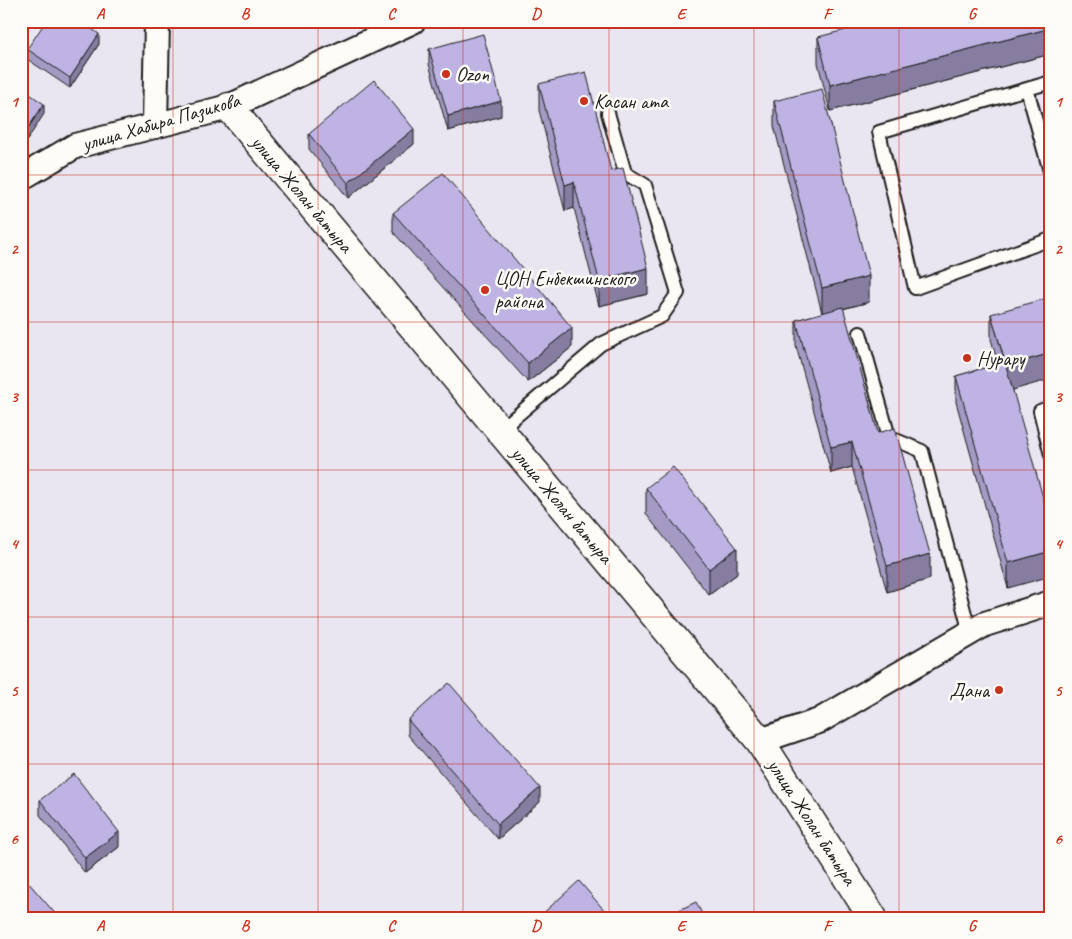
<svg xmlns="http://www.w3.org/2000/svg" width="1072" height="939" viewBox="0 0 1072 939" font-family="Caveat,sans-serif">
<rect width="100%" height="100%" fill="#eae6f1"/>
<filter id="ink" filterUnits="userSpaceOnUse"><feTurbulence type="fractalNoise" baseFrequency=".02" numOctaves="2"/><feDisplacementMap in="SourceGraphic" scale="10" xChannelSelector="R" yChannelSelector="G"/><feConvolveMatrix kernelMatrix="1 2 1 2 8 2 1 2 1" color-interpolation-filters="sRGB"/></filter>
<g filter="url(#ink)">
<g fill="none" stroke-linecap="round" stroke-linejoin="round">
<defs>
<path id="service" d="M 1051,82 L 879,132 L 915,288 L 1051,239
M 1027,89 L 1051,175
M 860,333 L 889,437 L 922,451 L 970,633
M 1051,407 L 1040,411 L 1051,455
M 500,430 L 601,344 L 662,316 L 678,293 L 645,185 L 625,173 L 608,113"/>
<path id="minor" d="M 155,126 L 157,21
M 21,178 L 75,146 L 229,107 L 413,21
M 760,741 L 819,721 L 985,624 L 1051,603"/>
<path id="tertiary" d="M 229,107 L 760,741 L 873,918"/>
</defs>
<use href="#service" stroke="#1c1c1c" stroke-width="16"/>
<use href="#minor" stroke="#1c1c1c" stroke-width="28"/>
<use href="#tertiary" stroke="#1c1c1c" stroke-width="31"/>
<use href="#service" stroke="#fdfcf7" stroke-width="12"/>
<use href="#minor" stroke="#fdfcf7" stroke-width="24"/>
<use href="#tertiary" stroke="#fdfcf7" stroke-width="28"/>
</g>
<path fill="#a49ac4" stroke="#1c1c1c" d="M 1051,21 L 1051,54 L 830,111 L 818,63 L 818,37 Z
M 99,44 L 70,88 L 27,59 L 27,49 Z
M 429,49 L 501,116 L 448,131 L 429,64 Z
M 539,84 L 611,171 L 648,294 L 599,306 L 574,208 L 565,211 L 539,110 Z
M 774,101 L 869,302 L 843,309 L 878,433 L 930,579 L 887,592 L 852,467 L 831,473 L 796,346 L 796,320 L 822,313 L 774,126 Z
M 309,134 L 414,144 L 348,198 L 309,149 Z
M 393,213 L 572,347 L 528,382 L 393,232 Z
M 991,314 L 1013,390 L 1008,588 L 956,402 L 956,376 L 998,364 L 991,339 Z
M 646,488 L 737,574 L 709,595 L 646,514 Z
M 408,720 L 540,802 L 498,839 L 408,735 Z
M 40,800 L 119,847 L 85,873 L 40,815 Z
M 679,910 L 704,918 L 679,918 Z"/>
<path fill="#867da0" stroke="#1c1c1c" d="M 1051,28 L 1051,54 L 830,111 L 830,85 Z
M 99,34 L 99,44 L 70,88 L 70,78 Z
M 501,101 L 501,116 L 448,131 L 448,116 Z
M 44,104 L 44,114 L 22,148 L 22,137 Z
M 414,129 L 414,144 L 348,198 L 348,183 Z
M 574,182 L 574,208 L 565,211 L 565,185 Z
M 648,268 L 648,294 L 599,306 L 599,280 Z
M 869,276 L 869,302 L 822,314 L 822,288 Z
M 572,328 L 572,347 L 528,382 L 528,363 Z
M 1051,353 L 1051,379 L 1006,392 L 1006,366 Z
M 852,442 L 852,467 L 831,473 L 831,447 Z
M 737,548 L 737,574 L 709,595 L 709,569 Z
M 1051,551 L 1051,576 L 1008,588 L 1008,563 Z
M 930,554 L 930,579 L 887,592 L 887,566 Z
M 540,788 L 540,802 L 498,839 L 498,824 Z
M 119,832 L 119,847 L 85,873 L 85,858 Z"/>
<path fill="#bfb3e4" stroke="#1c1c1c" d="M 46,21 L 80,21 L 99,34 L 70,78 L 27,49 Z
M 880,21 L 1051,21 L 1051,28 L 830,85 L 818,37 Z
M 483,34 L 501,101 L 448,116 L 429,49 Z
M 586,72 L 611,171 L 623,168 L 648,268 L 599,280 L 574,182 L 565,185 L 539,84 Z
M 374,80 L 414,129 L 348,183 L 309,134 Z
M 21,88 L 44,104 L 22,137 L 21,137 Z
M 822,89 L 869,276 L 822,288 L 774,101 Z
M 443,173 L 572,328 L 528,363 L 393,213 Z
M 1051,297 L 1051,353 L 1006,366 L 1051,526 L 1051,551 L 1008,563 L 956,376 L 1005,362 L 991,314 Z
M 843,307 L 878,433 L 895,428 L 930,554 L 887,566 L 852,442 L 831,447 L 796,320 Z
M 673,467 L 737,548 L 709,569 L 646,488 Z
M 449,683 L 540,788 L 498,824 L 408,720 Z
M 74,774 L 119,832 L 85,858 L 40,800 Z
M 21,874 L 59,918 L 21,918 Z
M 579,881 L 611,918 L 544,918 L 541,915 Z
M 696,902 L 704,918 L 683,918 L 679,910 Z"/>
</g>
<path fill="none" stroke="#c8321e" stroke-width="1" stroke-opacity="0.55" d="M 173,21 L 173,918M 318,21 L 318,918M 463,21 L 463,918M 609,21 L 609,918M 754,21 L 754,918M 899,21 L 899,918M 21,175 L 1051,175M 21,322 L 1051,322M 21,470 L 1051,470M 21,617 L 1051,617M 21,764 L 1051,764"/>
<g fill="#c8321e" stroke="#fdfcf7" stroke-width="2">
<circle cx="446" cy="74" r="5"/>
<circle cx="584" cy="101" r="5"/>
<circle cx="485" cy="290" r="5"/>
<circle cx="967" cy="358" r="5"/>
<circle cx="999" cy="690" r="5"/>
</g>
<g text-anchor="middle" dominant-baseline="central" stroke-width="5" stroke-linejoin="round" paint-order="stroke">
<g font-size="20" fill="#1c1c1c" stroke="#fdfcf7" text-anchor="start">
<text x="456" y="74">Ozon</text>
<text x="594" y="101">Касан ата</text>
<text x="495" y="278">ЦОН Енбекшинского<tspan x="495" dy="23">района</tspan></text>
<text x="977" y="358">Нурару</text>
<text x="989" y="690" text-anchor="end">Дана</text>
</g>
<g font-size="20" fill="#1c1c1c" stroke="#fdfcf7">
<text transform="translate(161 122) rotate(-16)">улица Хабира Пазикова</text>
<text transform="translate(302 194) rotate(50)">улица Жолан батыра</text>
<text transform="translate(562 505) rotate(50)">улица Жолан батыра</text>
<text transform="translate(812 822) rotate(57)">улица Жолан батыра</text>
</g>
</g>
<rect width="1072" height="939" fill="none" stroke="#fdfcf7" stroke-width="55"/>
<rect x="28" y="28" width="1016" height="884" fill="none" stroke="#c8321e" stroke-width="2"/>
<g font-size="16" text-anchor="middle" font-weight="bold" fill="#c8321e">
<text x="100" y="19">A</text>
<text x="245" y="19">B</text>
<text x="391" y="19">C</text>
<text x="536" y="19">D</text>
<text x="681" y="19">E</text>
<text x="827" y="19">F</text>
<text x="972" y="19">G</text>
<text x="14" y="107">1</text>
<text x="1058" y="107">1</text>
<text x="14" y="254">2</text>
<text x="1058" y="254">2</text>
<text x="14" y="402">3</text>
<text x="1058" y="402">3</text>
<text x="14" y="549">4</text>
<text x="1058" y="549">4</text>
<text x="14" y="696">5</text>
<text x="1058" y="696">5</text>
<text x="14" y="844">6</text>
<text x="1058" y="844">6</text>
<text x="100" y="931">A</text>
<text x="245" y="931">B</text>
<text x="391" y="931">C</text>
<text x="536" y="931">D</text>
<text x="681" y="931">E</text>
<text x="827" y="931">F</text>
<text x="972" y="931">G</text>
</g>
</svg>
